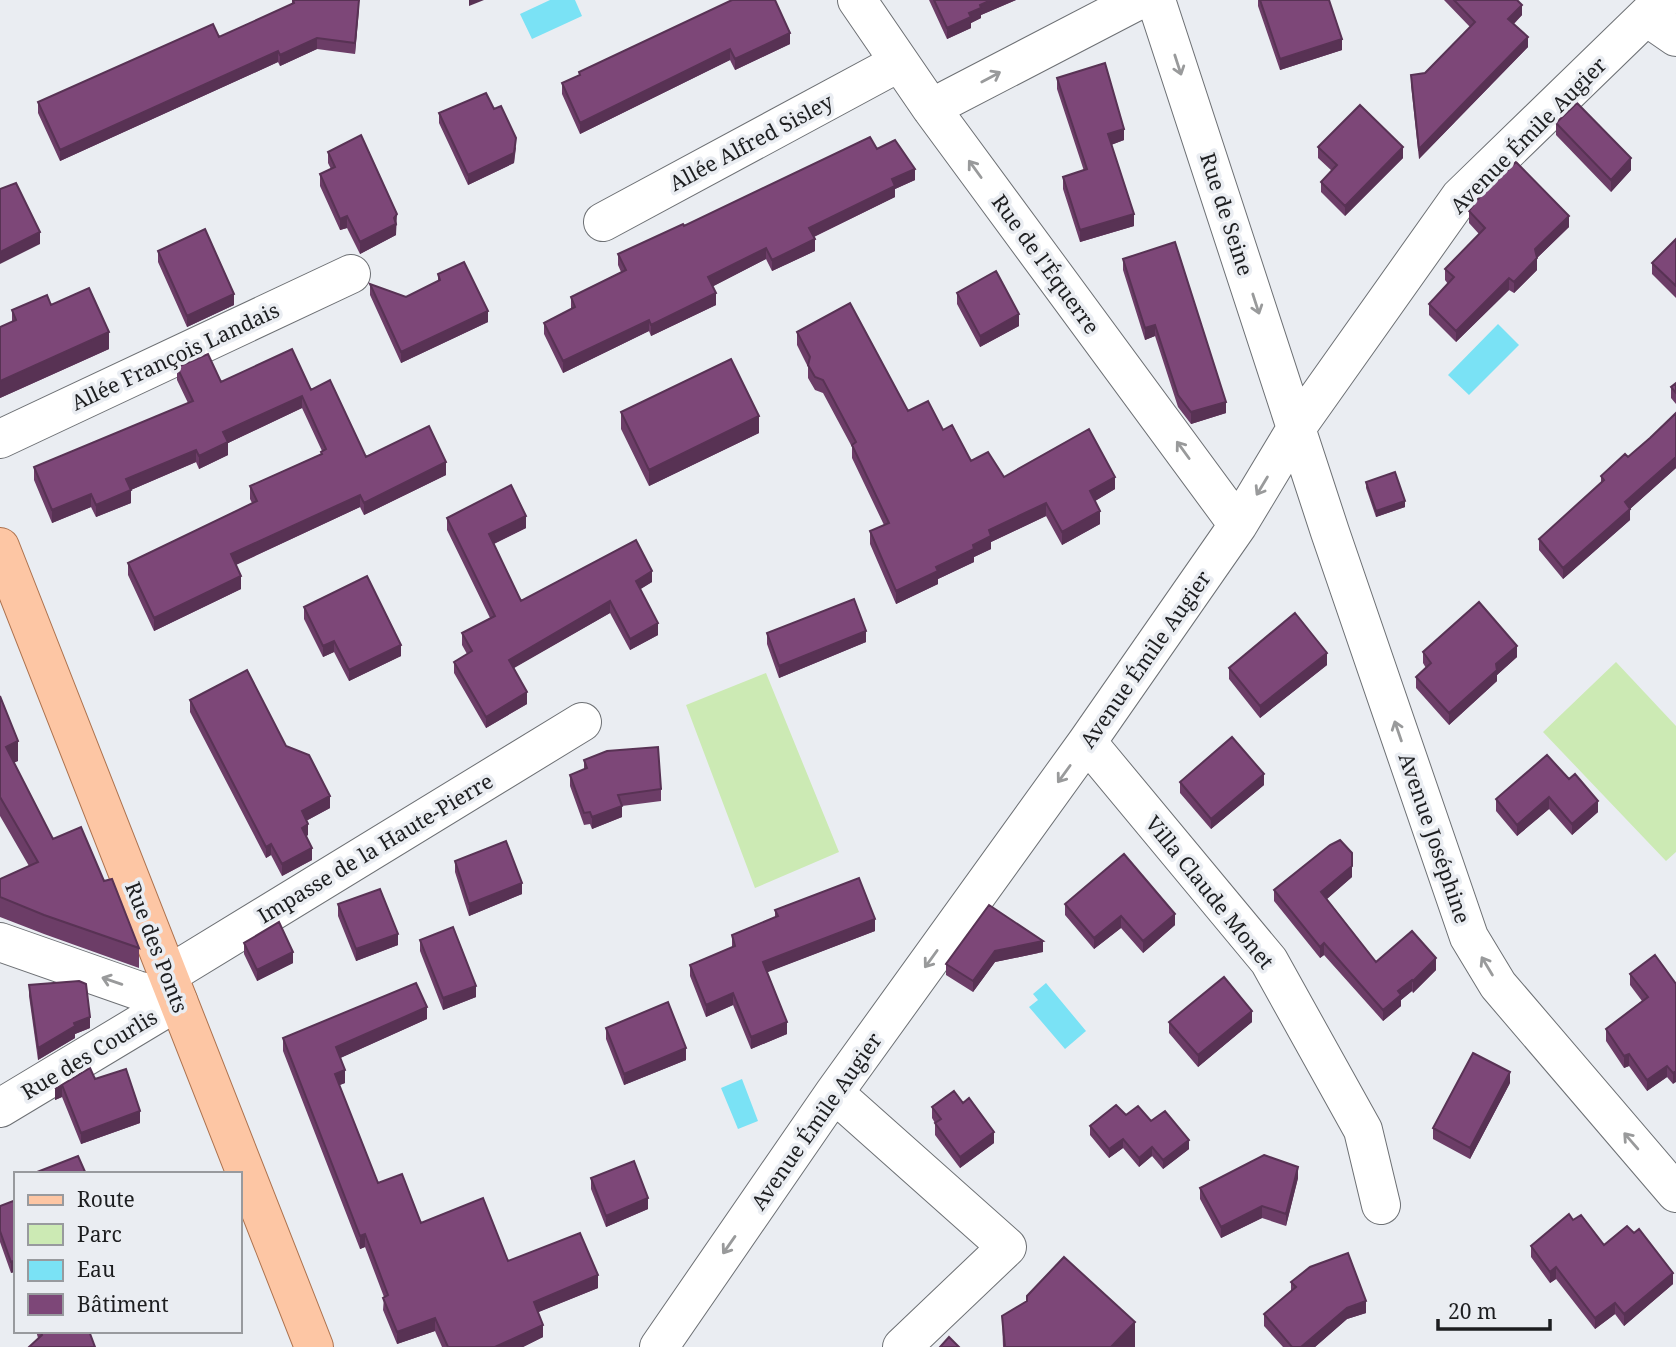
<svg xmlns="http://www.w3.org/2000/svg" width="1676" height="1347" viewBox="0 0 1676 1347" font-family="'Noto Serif',serif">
<rect width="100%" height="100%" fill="#eaedf2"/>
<path fill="#cceab4" d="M 1616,662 L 1676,726 L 1676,852 L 1666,861 L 1543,732 Z
M 766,673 L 839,852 L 755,888 L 686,705 Z"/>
<path fill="#7ae2f5" d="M 550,0 L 575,0 L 582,16 L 532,39 L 520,14 Z
M 1498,324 L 1519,345 L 1469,395 L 1448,375 Z
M 1046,983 L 1086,1031 L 1065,1049 L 1029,1007 L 1038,1000 L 1033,994 Z
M 742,1079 L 758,1121 L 738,1129 L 721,1088 Z"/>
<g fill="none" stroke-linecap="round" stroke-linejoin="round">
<defs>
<path id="minor" d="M 857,0 L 931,108 L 1238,525
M 1156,0 L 1330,532 L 1469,937 L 1498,985 L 1676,1193
M 1647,17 L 1676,37
M 931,108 L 1139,0
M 603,222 L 898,63
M 0,439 L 351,274
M 1087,742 L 1269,961 L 1363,1130 L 1381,1205
M 0,942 L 137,990 L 178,1001
M 168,975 L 582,722
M 834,1093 L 1007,1247 L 902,1347
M 0,1108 L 178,1001
M 659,1347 L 834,1093 L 1087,742 L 1238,525 L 1297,427 L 1460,197 L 1663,0"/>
<path id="major" d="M 0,547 L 314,1347"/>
</defs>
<use href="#minor" stroke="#6d7074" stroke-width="40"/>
<use href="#major" stroke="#ad724e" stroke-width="40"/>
<use href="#minor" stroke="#fff" stroke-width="38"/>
<use href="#major" stroke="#fdc6a4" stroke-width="38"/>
</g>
<path fill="#6c3d67" d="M 292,0 L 359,0 L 355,54 L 317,49 L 280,66 L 278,62 L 60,161 L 38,113 L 38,102 L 219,37 L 292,4 Z
M 732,0 L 790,44 L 735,70 L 730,60 L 580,134 L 562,94 L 562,83 L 579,75 L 579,72 Z
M 929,0 L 1016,0 L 981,15 L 981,18 L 971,23 L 971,28 L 947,39 Z
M 1258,0 L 1329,0 L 1342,50 L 1280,70 L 1258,6 Z
M 1444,0 L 1517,0 L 1522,15 L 1514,24 L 1528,47 L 1419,159 L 1411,85 L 1411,75 L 1425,73 L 1470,27 Z
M 1057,78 L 1124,140 L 1111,145 L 1134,226 L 1080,242 L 1063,189 L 1063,177 L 1084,171 L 1057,89 Z
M 494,109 L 516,148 L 514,163 L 468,185 L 439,123 L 439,113 Z
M 1556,123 L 1631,170 L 1611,192 L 1556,135 Z
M 1318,147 L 1403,158 L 1345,216 L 1321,192 L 1321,182 L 1332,171 L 1318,158 Z
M 877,149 L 915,180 L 895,189 L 895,197 L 814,237 L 815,251 L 772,271 L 766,259 L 713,286 L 716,305 L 651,336 L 649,331 L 563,373 L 544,334 L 544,323 L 571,309 L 571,297 L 621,272 L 618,265 L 618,254 L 684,226 Z
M 328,152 L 397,225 L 396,226 L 396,235 L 360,254 L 347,228 L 340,230 L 320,186 L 320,174 L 331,169 L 328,163 Z
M 1469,211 L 1569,227 L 1537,258 L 1537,270 L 1514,293 L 1509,290 L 1456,342 L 1429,315 L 1429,304 L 1448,284 L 1445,280 L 1445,269 L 1479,234 L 1469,223 Z
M 1676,239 L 1676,298 L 1652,274 L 1652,263 Z
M 158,251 L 234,305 L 187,327 L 158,262 Z
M 1123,259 L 1226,413 L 1191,424 L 1178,407 L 1155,336 L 1145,340 L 1123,270 Z
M 438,274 L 488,322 L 401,363 L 370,295 L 370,284 L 406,297 L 438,281 Z
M 957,293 L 1019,326 L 980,347 L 957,304 Z
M 51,305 L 109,349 L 0,398 L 0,327 L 12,322 L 12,310 Z
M 797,332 L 908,411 L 943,430 L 971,461 L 1004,477 L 1115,489 L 1095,501 L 1100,524 L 1062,545 L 1046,516 L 991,542 L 991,549 L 974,557 L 974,562 L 938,579 L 938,584 L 896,604 L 870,544 L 870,531 L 884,525 L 852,458 L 852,447 L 823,393 L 815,390 L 808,378 L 808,367 L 797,345 Z
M 177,367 L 221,382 L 311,390 L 366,457 L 446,475 L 364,515 L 360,507 L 236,565 L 241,589 L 154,631 L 128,575 L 128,563 L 252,503 L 250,499 L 250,486 L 321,454 L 322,451 L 302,408 L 228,443 L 228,455 L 199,469 L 196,462 L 131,490 L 131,503 L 96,517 L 91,507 L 52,523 L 34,480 L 34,467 L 188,403 L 177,380 Z
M 1676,383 L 1676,404 L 1671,398 L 1671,387 Z
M 621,412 L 759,433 L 649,486 L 621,429 Z
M 1676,413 L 1676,468 L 1630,509 L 1630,520 L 1563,579 L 1539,550 L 1539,539 L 1601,483 L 1601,476 L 1628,457 L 1650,438 Z
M 1366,482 L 1405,507 L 1376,517 L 1366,488 Z
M 447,518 L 526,528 L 494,544 L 521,601 L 652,582 L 640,589 L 658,635 L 630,650 L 610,613 L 513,668 L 527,704 L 486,728 L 454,673 L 454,662 L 467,654 L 462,645 L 462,633 L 490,618 L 447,530 Z
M 304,607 L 401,656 L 349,681 L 334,652 L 323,657 L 304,619 Z
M 767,633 L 866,642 L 779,678 L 767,644 Z
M 1423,652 L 1517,657 L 1497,675 L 1497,681 L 1449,725 L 1416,688 L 1416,677 L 1426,668 L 1423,663 Z
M 1327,665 L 1260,718 L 1229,679 L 1229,668 Z
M 0,696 L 18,761 L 14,762 L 53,839 L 104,881 L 139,948 L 139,968 L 44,934 L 0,917 L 0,879 L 29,866 L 0,816 Z
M 190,700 L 286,746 L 330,808 L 306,821 L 308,835 L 306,836 L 312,860 L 282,876 L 271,855 L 266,858 L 190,712 Z
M 1547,755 L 1598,812 L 1572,835 L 1549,809 L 1517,836 L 1496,811 L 1496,799 Z
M 584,760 L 661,789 L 661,801 L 622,806 L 622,817 L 592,829 L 590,824 L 584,825 L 570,786 L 570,775 L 584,769 Z
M 1180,782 L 1264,785 L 1211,829 L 1180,793 Z
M 455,861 L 522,894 L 469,916 L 455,872 Z
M 1352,877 L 1327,899 L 1376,962 L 1436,970 L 1413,993 L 1412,991 L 1401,1000 L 1401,1006 L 1383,1021 L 1324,955 L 1320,958 L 1274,901 L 1274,890 Z
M 338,904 L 398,945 L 356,961 L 338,916 Z
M 1065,904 L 1175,925 L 1143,953 L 1121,928 L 1094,949 L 1065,915 Z
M 775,910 L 875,931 L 767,972 L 787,1034 L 751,1049 L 733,1005 L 706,1017 L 690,976 L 690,965 L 732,947 L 732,935 L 775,917 Z
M 420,940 L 476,997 L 443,1010 L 420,951 Z
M 244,943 L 293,963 L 257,981 L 244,954 Z
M 1043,952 L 995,962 L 973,992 L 946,975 L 946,964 Z
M 1630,974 L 1676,984 L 1673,1084 L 1667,1077 L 1647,1091 L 1629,1066 L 1624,1068 L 1606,1041 L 1606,1029 L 1642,1001 L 1630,985 Z
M 29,985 L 90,1028 L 75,1034 L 75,1038 L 38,1060 L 29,996 Z
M 427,1019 L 340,1058 L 345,1083 L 339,1085 L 378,1183 L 421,1223 L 508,1261 L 598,1288 L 538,1312 L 543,1337 L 523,1347 L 442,1347 L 435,1331 L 397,1344 L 383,1310 L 384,1297 L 365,1247 L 360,1249 L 283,1051 L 283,1038 Z
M 1169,1022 L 1252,1022 L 1198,1067 L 1169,1033 Z
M 606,1028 L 686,1060 L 624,1085 L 606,1039 Z
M 90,1068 L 95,1079 L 140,1123 L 81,1144 L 62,1097 L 55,1100 L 55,1089 Z
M 1510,1083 L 1470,1159 L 1433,1139 L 1433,1128 Z
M 963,1103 L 994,1143 L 960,1168 L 935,1135 L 935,1123 L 932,1118 L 932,1107 Z
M 1126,1115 L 1151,1121 L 1189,1149 L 1163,1169 L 1152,1156 L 1139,1167 L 1123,1148 L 1109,1158 L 1090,1135 L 1090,1126 Z
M 591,1178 L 648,1209 L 606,1227 L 591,1189 Z
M 1298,1178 L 1286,1226 L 1262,1218 L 1221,1238 L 1200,1199 L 1200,1188 Z
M 16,1200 L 11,1273 L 0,1242 L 0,1206 Z
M 1573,1220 L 1604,1245 L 1673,1284 L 1624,1326 L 1615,1314 L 1595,1329 L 1556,1279 L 1550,1283 L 1531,1257 L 1531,1246 Z
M 1291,1282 L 1366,1313 L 1347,1319 L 1315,1347 L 1283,1347 L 1264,1326 L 1264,1314 L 1291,1291 Z
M 1002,1316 L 1135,1347 L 1003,1347 Z
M 36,1331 L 89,1331 L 38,1338 Z"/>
<path fill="#583254" d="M 359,0 L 359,9 L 355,54 L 355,43 Z
M 469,0 L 484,0 L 469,6 Z
M 991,0 L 1016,0 L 981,15 L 981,18 L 971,23 L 971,28 L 947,39 L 947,28 L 980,5 Z
M 1522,5 L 1522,15 L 1508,29 L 1508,19 Z
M 790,33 L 790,44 L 735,70 L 735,59 Z
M 1528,37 L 1528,47 L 1419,159 L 1419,149 Z
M 317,38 L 317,49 L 280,66 L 280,55 Z
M 1342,39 L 1342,50 L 1280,70 L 1280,59 Z
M 730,49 L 730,60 L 580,134 L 580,123 Z
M 278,51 L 278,62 L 60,161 L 60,150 Z
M 1124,129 L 1124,140 L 1108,146 L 1108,134 Z
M 516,138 L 514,163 L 468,185 L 468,175 Z
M 1403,147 L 1403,158 L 1345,216 L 1345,206 Z
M 1631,158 L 1631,170 L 1611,192 L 1611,180 Z
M 915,169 L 915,180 L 895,189 L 895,197 L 809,239 L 809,228 L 892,179 Z
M 397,214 L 396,235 L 360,254 L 360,242 Z
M 1134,214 L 1134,226 L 1080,242 L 1080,230 Z
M 347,216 L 347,228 L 340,230 L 340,219 Z
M 1569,216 L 1569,227 L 1537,258 L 1537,270 L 1514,293 L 1514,282 L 1535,249 Z
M 40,232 L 40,244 L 0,264 L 0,252 Z
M 815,239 L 815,251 L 772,271 L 772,260 Z
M 766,248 L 766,259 L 708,289 L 708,277 Z
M 1509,278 L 1509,290 L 1456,342 L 1456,331 Z
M 716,293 L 716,305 L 651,336 L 651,325 Z
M 234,294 L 234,305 L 187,327 L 187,316 Z
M 488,311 L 488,322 L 401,363 L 401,352 Z
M 1019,314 L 1019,326 L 980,347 L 980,336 Z
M 649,320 L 649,331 L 563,373 L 563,361 Z
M 1155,325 L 1155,336 L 1145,340 L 1145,328 Z
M 109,332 L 109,349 L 0,398 L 0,381 Z
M 302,396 L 302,408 L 228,443 L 228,455 L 199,469 L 199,456 L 223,432 Z
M 1226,402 L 1226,413 L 1191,424 L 1191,412 Z
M 759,416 L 759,433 L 649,486 L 649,470 Z
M 196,450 L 196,462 L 126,492 L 126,479 Z
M 1676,457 L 1676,468 L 1630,509 L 1630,520 L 1563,579 L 1563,568 L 1625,502 Z
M 446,462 L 446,475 L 364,515 L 364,503 Z
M 1115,477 L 1115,489 L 1090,504 L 1090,491 Z
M 131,490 L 131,503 L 96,517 L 96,505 Z
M 91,494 L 91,507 L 52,523 L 52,510 Z
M 360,495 L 360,507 L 231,567 L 231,554 Z
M 1405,501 L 1405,507 L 1376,517 L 1376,511 Z
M 1046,503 L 1046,516 L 991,542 L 991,549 L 974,557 L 974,562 L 938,579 L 938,584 L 896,604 L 896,591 L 973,545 L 989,530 Z
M 1100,511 L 1100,524 L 1062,545 L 1062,532 Z
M 526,516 L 526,528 L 489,546 L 489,534 Z
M 652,571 L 652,582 L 636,592 L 636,581 Z
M 241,576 L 241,589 L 154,631 L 154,618 Z
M 610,601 L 610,613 L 509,671 L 509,660 Z
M 658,623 L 658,635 L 630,650 L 630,639 Z
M 866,631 L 866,642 L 779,678 L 779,666 Z
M 334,641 L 334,652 L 323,657 L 323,646 Z
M 401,645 L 401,656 L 349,681 L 349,670 Z
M 1517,646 L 1517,657 L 1497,675 L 1497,681 L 1449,725 L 1449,713 L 1496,664 Z
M 1327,653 L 1327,665 L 1260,718 L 1260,706 Z
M 527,692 L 527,704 L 486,728 L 486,717 Z
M 18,741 L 18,761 L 6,766 L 6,747 Z
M 1264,774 L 1264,785 L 1211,829 L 1211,819 Z
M 330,796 L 330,808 L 302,823 L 302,811 Z
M 1549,797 L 1549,809 L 1517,836 L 1517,825 Z
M 1598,801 L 1598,812 L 1572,835 L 1572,824 Z
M 622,806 L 622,817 L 592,829 L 592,817 Z
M 308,824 L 308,835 L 302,839 L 302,828 Z
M 271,844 L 271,855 L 266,858 L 266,847 Z
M 312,848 L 312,860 L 282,876 L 282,864 Z
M 1352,853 L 1352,877 L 1321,904 L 1321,892 Z
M 522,883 L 522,894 L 469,916 L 469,904 Z
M 1175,914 L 1175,925 L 1143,953 L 1143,941 Z
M 1121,916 L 1121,928 L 1094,949 L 1094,938 Z
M 875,919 L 875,931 L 763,974 L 763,962 Z
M 398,934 L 398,945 L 356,961 L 356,949 Z
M 1043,941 L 1043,952 L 995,962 L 973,992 L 973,981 L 995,951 Z
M 1324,943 L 1324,955 L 1320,958 L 1320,947 Z
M 293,952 L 293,963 L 257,981 L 257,970 Z
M 1436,958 L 1436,970 L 1413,993 L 1413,981 Z
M 1412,980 L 1412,991 L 1401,1000 L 1401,1006 L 1383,1021 L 1383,1010 L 1398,991 Z
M 476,986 L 476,997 L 443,1010 L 443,998 Z
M 733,993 L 733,1005 L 706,1017 L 706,1005 Z
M 427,1007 L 427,1019 L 336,1060 L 336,1047 Z
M 1252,1011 L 1252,1022 L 1198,1067 L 1198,1055 Z
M 90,1017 L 90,1028 L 75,1034 L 75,1038 L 38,1060 L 38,1048 L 74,1023 Z
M 787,1022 L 787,1034 L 751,1049 L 751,1037 Z
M 686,1048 L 686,1060 L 624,1085 L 624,1074 Z
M 1629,1054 L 1629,1066 L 1624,1068 L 1624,1056 Z
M 1667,1066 L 1667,1077 L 1647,1091 L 1647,1080 Z
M 345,1070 L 345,1083 L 335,1087 L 335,1074 Z
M 1676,1071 L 1676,1082 L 1673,1084 L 1673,1073 Z
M 1510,1072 L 1510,1083 L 1470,1159 L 1470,1148 Z
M 62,1085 L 62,1097 L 55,1100 L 55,1089 Z
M 140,1111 L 140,1123 L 81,1144 L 81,1133 Z
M 994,1132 L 994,1143 L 960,1168 L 960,1157 Z
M 1123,1139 L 1123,1148 L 1109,1158 L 1109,1149 Z
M 1189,1140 L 1189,1149 L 1163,1169 L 1163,1160 Z
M 1152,1147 L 1152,1156 L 1139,1167 L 1139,1158 Z
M 1298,1167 L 1298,1178 L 1286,1226 L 1286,1214 Z
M 648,1198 L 648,1209 L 606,1227 L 606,1216 Z
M 1262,1206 L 1262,1218 L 1221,1238 L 1221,1227 Z
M 365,1234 L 365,1247 L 360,1249 L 360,1236 Z
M 16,1260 L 16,1272 L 11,1273 L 11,1262 Z
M 1556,1267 L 1556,1279 L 1550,1283 L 1550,1272 Z
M 1673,1273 L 1673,1284 L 1624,1326 L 1624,1314 Z
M 598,1275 L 598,1288 L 534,1314 L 534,1302 Z
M 1366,1301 L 1366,1313 L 1347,1319 L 1315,1347 L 1301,1347 L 1347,1308 Z
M 1615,1303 L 1615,1314 L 1595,1329 L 1595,1318 Z
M 435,1318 L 435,1331 L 397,1344 L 397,1332 Z
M 1135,1322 L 1135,1347 L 1111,1347 Z
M 543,1325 L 543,1337 L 523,1347 L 495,1347 Z"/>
<path fill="#7d4778" stroke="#583254" stroke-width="2" d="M 293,0 L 359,0 L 355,43 L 317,38 L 280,55 L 278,51 L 60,150 L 38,102 L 213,24 L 219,37 L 294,3 Z
M 732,0 L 775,0 L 790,33 L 735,59 L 730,49 L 580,123 L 562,83 L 580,75 L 579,72 Z
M 934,0 L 991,0 L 980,5 L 981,8 L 969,13 L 971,17 L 947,28 Z
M 1260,0 L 1329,0 L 1342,39 L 1280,59 Z
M 1454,0 L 1517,0 L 1522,5 L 1508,19 L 1528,37 L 1419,149 L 1411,75 L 1425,73 L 1475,22 Z
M 1105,63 L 1124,129 L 1108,134 L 1134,214 L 1080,230 L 1063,177 L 1087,169 L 1057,78 Z
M 486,93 L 494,109 L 501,106 L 516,138 L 514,153 L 468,175 L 439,113 Z
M 1577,103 L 1631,158 L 1611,180 L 1556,123 Z
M 1360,105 L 1403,147 L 1345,206 L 1321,182 L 1337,165 L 1318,147 Z
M 361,135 L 397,214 L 394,218 L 396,224 L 360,242 L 347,216 L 340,219 L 320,174 L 335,167 L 328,152 Z
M 870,137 L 877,149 L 895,140 L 915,169 L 892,179 L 895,186 L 809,228 L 815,239 L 772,260 L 766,248 L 708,277 L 716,293 L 651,325 L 649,320 L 563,361 L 544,323 L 575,307 L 571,297 L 626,270 L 618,254 L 683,224 L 684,226 Z
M 1516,162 L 1569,216 L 1535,249 L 1537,258 L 1514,282 L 1509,278 L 1456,331 L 1429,304 L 1454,277 L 1445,269 L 1485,228 L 1469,211 L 1477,200 Z
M 16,183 L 40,232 L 0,252 L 0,189 Z
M 205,229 L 234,294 L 187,316 L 158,251 Z
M 1676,239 L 1676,286 L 1652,263 Z
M 1175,242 L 1226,402 L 1191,412 L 1178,395 L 1155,325 L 1145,328 L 1123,259 Z
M 464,262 L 488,311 L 401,352 L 370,284 L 406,297 L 440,280 L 438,274 Z
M 996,271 L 1019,314 L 980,336 L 957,293 Z
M 89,288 L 109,332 L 0,381 L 0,327 L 16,320 L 12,310 L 47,295 L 51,305 Z
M 850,303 L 908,411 L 928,401 L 943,430 L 952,425 L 971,461 L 988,452 L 1004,477 L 1089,429 L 1115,477 L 1090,491 L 1100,511 L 1062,532 L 1046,503 L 989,530 L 991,536 L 973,545 L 974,549 L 936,567 L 938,571 L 896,591 L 870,531 L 889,523 L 852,445 L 856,442 L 823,380 L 815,377 L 808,365 L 810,357 L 797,332 Z
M 292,349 L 311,390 L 330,380 L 366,457 L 429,426 L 446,462 L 364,503 L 360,495 L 231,554 L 241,576 L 154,618 L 128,563 L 257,501 L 250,486 L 322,454 L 321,452 L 326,449 L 302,396 L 223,432 L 228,442 L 199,456 L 196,450 L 126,479 L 131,490 L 96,505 L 91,494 L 52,510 L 34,467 L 193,401 L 177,367 L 187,363 L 208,354 L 221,382 Z
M 731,359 L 759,416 L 649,470 L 621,412 Z
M 1676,383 L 1676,393 L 1671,387 Z
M 1676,413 L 1676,457 L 1625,502 L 1630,509 L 1563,568 L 1539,539 L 1604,480 L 1601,476 L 1625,454 L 1628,457 L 1650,438 Z
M 1395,472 L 1405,501 L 1376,511 L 1366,482 Z
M 511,485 L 526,516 L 489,534 L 521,601 L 636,540 L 652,571 L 636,581 L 658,623 L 630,639 L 610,601 L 509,660 L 527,692 L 486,717 L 454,662 L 472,651 L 462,633 L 495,616 L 447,518 Z
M 367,576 L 401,645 L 349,670 L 334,641 L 323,646 L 304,607 Z
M 854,599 L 866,631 L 779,666 L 767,633 Z
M 1479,602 L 1517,646 L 1496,664 L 1497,670 L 1449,713 L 1416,677 L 1431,663 L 1423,652 Z
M 1295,613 L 1327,653 L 1260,706 L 1229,668 Z
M 247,670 L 286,746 L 309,755 L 330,796 L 302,811 L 308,824 L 302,828 L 312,848 L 282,864 L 271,844 L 266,847 L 190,700 Z
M 0,696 L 18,741 L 6,747 L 53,839 L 81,827 L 104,881 L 112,879 L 139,948 L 44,915 L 0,897 L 0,879 L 38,862 L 0,797 Z
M 1232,737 L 1264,774 L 1211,819 L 1180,782 Z
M 658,747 L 661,789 L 618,795 L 622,806 L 592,817 L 590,812 L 584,813 L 570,775 L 587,768 L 584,760 L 607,751 Z
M 1547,755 L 1569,779 L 1575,774 L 1598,801 L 1572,824 L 1549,797 L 1517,825 L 1496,799 Z
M 1340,840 L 1352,853 L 1352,866 L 1321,892 L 1376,962 L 1412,931 L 1436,958 L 1413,981 L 1412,980 L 1398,991 L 1401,995 L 1383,1010 L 1324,943 L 1320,947 L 1274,890 L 1330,845 Z
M 506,841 L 522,883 L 469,904 L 455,861 Z
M 1124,854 L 1175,914 L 1143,941 L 1121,916 L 1094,938 L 1065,904 Z
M 859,878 L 875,919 L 763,962 L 787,1022 L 751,1037 L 733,993 L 706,1005 L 690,965 L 735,946 L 732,935 L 778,916 L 775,910 Z
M 380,889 L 398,934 L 356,949 L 338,904 Z
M 989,905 L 1043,941 L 995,951 L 973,981 L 946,964 Z
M 279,922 L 293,952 L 257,970 L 244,943 Z
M 453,927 L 476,986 L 443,998 L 420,940 Z
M 1655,955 L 1676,984 L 1676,1071 L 1673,1073 L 1667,1066 L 1647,1080 L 1629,1054 L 1624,1056 L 1606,1029 L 1648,997 L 1630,974 Z
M 1224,977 L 1252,1011 L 1198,1055 L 1169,1022 Z
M 79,981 L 86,984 L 90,1017 L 74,1023 L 75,1026 L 38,1048 L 29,985 Z
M 416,983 L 427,1007 L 336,1047 L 345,1070 L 335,1074 L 378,1183 L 402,1174 L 421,1223 L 483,1198 L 508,1261 L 580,1233 L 598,1275 L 534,1302 L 543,1325 L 495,1347 L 448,1347 L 435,1318 L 397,1332 L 383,1298 L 388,1295 L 365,1234 L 360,1236 L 283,1038 Z
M 668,1002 L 686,1048 L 624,1074 L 606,1028 Z
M 1473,1053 L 1510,1072 L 1470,1148 L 1433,1128 Z
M 90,1068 L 95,1079 L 126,1069 L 140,1111 L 81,1133 L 62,1085 L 55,1089 Z
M 954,1091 L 963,1103 L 969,1098 L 994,1132 L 960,1157 L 935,1123 L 941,1119 L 932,1107 Z
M 1116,1105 L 1126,1115 L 1138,1106 L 1151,1121 L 1165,1111 L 1189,1140 L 1163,1160 L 1152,1147 L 1139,1158 L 1123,1139 L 1109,1149 L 1090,1126 Z
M 1264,1155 L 1298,1167 L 1286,1214 L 1262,1206 L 1221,1227 L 1200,1188 Z
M 78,1156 L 86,1174 L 32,1174 Z
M 634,1161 L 648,1198 L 606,1216 L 591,1178 Z
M 16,1200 L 16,1260 L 11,1262 L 0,1231 L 0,1206 Z
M 1569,1214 L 1573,1220 L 1581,1215 L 1604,1245 L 1627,1226 L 1634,1233 L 1639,1229 L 1673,1273 L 1624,1314 L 1615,1303 L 1595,1318 L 1556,1267 L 1550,1272 L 1531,1246 Z
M 1348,1253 L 1366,1301 L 1347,1308 L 1301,1347 L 1292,1347 L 1264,1314 L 1296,1287 L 1291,1282 L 1310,1267 Z
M 1064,1257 L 1135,1322 L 1111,1347 L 1005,1347 L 1002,1316 L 1027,1301 L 1027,1296 Z
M 40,1331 L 89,1331 L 95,1347 L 29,1347 L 42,1335 Z
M 949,1337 L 959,1347 L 940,1347 Z"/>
<defs><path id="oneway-shaft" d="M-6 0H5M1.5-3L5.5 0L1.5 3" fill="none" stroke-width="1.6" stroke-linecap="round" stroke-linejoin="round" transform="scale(1.75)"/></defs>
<g stroke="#999a9b">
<use href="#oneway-shaft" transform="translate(1178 65) rotate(72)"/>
<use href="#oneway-shaft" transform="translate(991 77) rotate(-28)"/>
<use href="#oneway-shaft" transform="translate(975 169) rotate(-126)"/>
<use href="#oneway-shaft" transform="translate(1256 304) rotate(72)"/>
<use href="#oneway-shaft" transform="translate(1183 450) rotate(-126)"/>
<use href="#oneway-shaft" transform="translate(1262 486) rotate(121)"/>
<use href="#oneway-shaft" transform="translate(1398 731) rotate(-109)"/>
<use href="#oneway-shaft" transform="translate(1064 774) rotate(126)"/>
<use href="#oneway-shaft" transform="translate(931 959) rotate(126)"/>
<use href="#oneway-shaft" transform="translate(1487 966) rotate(-121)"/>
<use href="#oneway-shaft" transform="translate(112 981) rotate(-161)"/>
<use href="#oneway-shaft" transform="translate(1631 1141) rotate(-131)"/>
<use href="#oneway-shaft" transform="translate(729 1245) rotate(125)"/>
</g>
<g text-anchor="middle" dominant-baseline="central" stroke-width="7" stroke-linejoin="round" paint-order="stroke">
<g font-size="21" fill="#1d1e20" stroke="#eaedf2">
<text transform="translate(1528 135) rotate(-45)">Avenue Émile Augier</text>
<text transform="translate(751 142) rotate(-28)">Allée Alfred Sisley</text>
<text transform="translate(1227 214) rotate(72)">Rue de Seine</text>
<text transform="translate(1046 264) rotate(54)">Rue de l'Équerre</text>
<text transform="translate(175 356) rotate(-25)">Allée François Landais</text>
<text transform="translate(1145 659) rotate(-55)">Avenue Émile Augier</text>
<text transform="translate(1435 838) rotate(71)">Avenue Joséphine</text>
<text transform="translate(375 848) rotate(-31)">Impasse de la Haute-Pierre</text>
<text transform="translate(1210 892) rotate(51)">Villa Claude Monet</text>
<text transform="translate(157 947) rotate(69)">Rue des Ponts</text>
<text transform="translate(89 1054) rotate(-31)">Rue des Courlis</text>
<text transform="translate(816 1121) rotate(-55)">Avenue Émile Augier</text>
</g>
</g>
<rect x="14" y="1172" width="228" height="161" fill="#eaedf2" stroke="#989a9e" stroke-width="2"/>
<rect x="28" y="1195" width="35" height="10" fill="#fdc6a4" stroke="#989a9e" stroke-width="2"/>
<text x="77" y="1207" font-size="21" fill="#1d1e20">Route</text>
<rect x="28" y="1224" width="35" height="21" fill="#cceab4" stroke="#989a9e" stroke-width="2"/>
<text x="77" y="1242" font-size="21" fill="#1d1e20">Parc</text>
<rect x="28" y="1260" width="35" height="21" fill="#7ae2f5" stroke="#989a9e" stroke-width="2"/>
<text x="77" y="1277" font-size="21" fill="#1d1e20">Eau</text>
<rect x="28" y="1294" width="35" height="21" fill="#7d4778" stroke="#989a9e" stroke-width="2"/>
<text x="77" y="1312" font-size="21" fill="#1d1e20">Bâtiment</text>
<path d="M1438 1319v10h112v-10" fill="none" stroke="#1d1e20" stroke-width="3.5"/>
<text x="1448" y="1319" font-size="21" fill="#1d1e20" stroke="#eaedf2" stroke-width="5" paint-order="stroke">20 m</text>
</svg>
